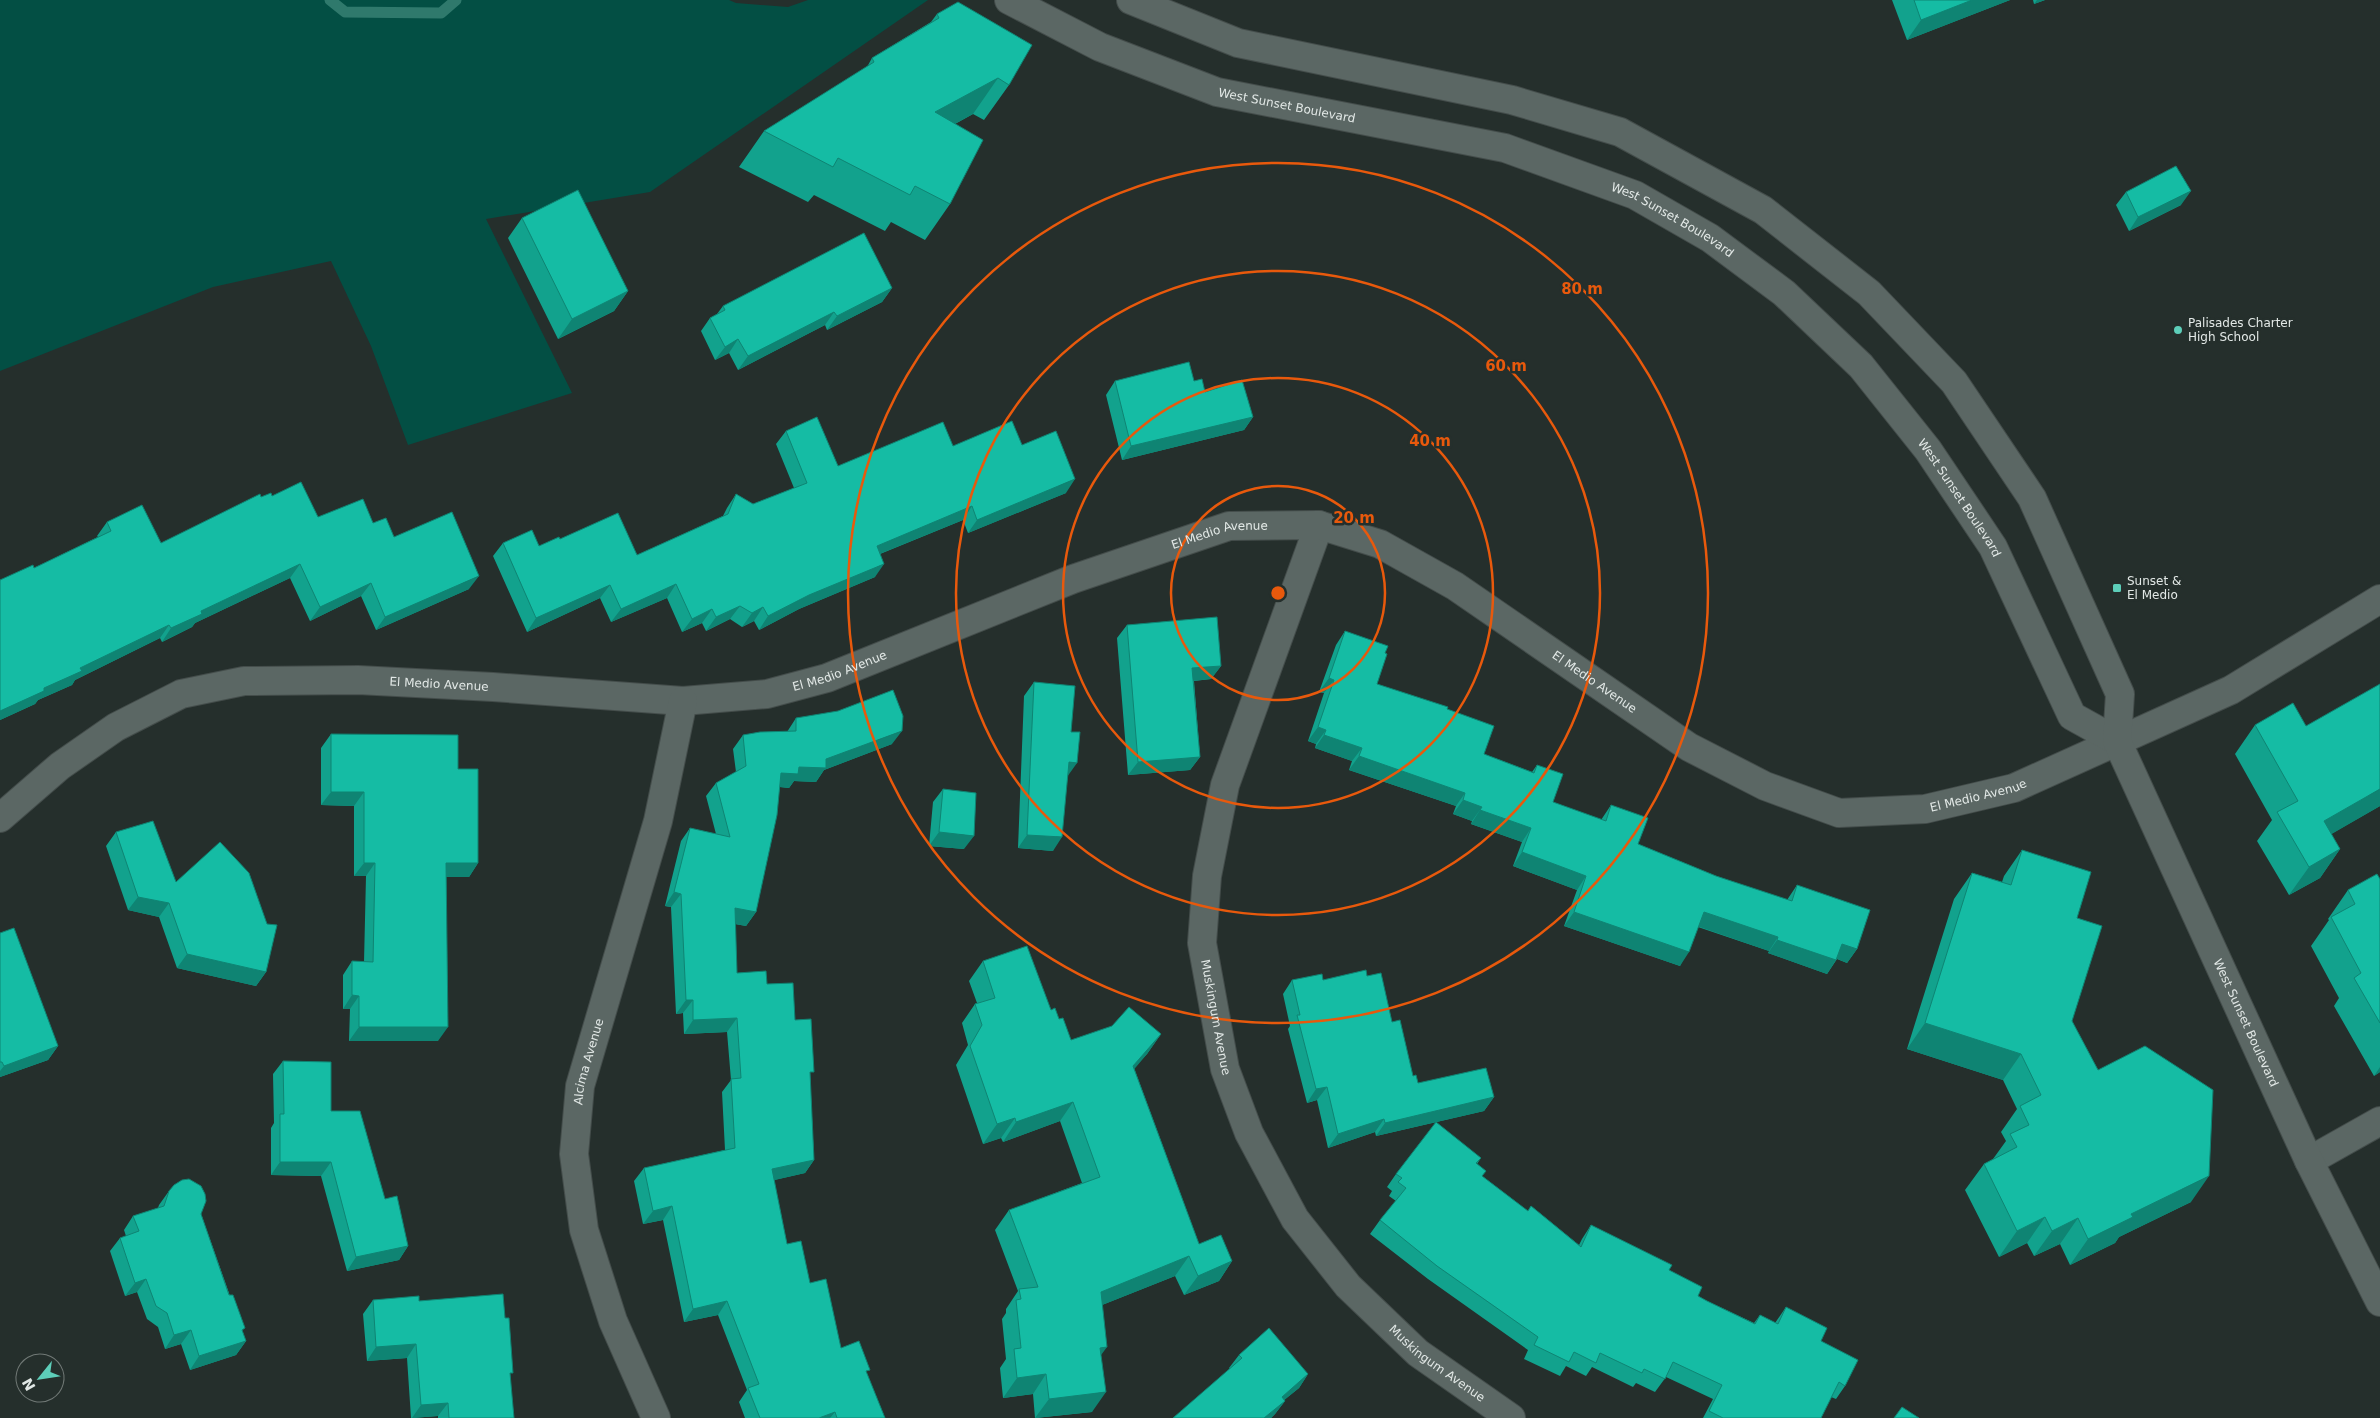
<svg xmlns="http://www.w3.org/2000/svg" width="2380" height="1418" viewBox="0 0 2380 1418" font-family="'DejaVu Sans',sans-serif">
<rect width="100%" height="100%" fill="#252f2c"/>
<path fill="#034f44" d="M 0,0 L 729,0 L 736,3 L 788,7 L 808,0 L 928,0 L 650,192 L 486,219 L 572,393 L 408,445 L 371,346 L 331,261 L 213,287 L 0,371 Z"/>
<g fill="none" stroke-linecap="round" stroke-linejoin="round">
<path stroke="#2f796c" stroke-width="11" d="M 330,0 L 345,12 L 441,13 L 456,0"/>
<defs>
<g id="street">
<path id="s1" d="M 1319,525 L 1225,785 L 1207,876 L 1202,943 L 1225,1069 L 1249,1133 L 1295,1219 L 1348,1286 L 1418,1353 L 1511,1418"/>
<path id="s2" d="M 0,818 L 60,766 L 116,727 L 181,694 L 244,681 L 358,680 L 493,687 L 683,701 L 767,694 L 827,678 L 1073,579 L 1229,526 L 1319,525 L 1380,544 L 1455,586 L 1689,747 L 1765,786 L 1839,813 L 1925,809 L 2014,788 L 2231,690 L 2380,599"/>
<path d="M 2309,1161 L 2380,1121"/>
<path id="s3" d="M 656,1418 L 613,1321 L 584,1230 L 574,1154 L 580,1086 L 658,821 L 683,701"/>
</g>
<g id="secondary">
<path id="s4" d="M 1009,0 L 1100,47 L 1217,92 L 1505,148 L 1635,195 L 1710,238 L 1784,293 L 1861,366 L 1928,450 L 1993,547 L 2072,716 L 2117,741"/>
<path id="s5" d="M 1131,0 L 1238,43 L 1512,100 L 1620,132 L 1763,210 L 1869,293 L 1954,382 L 2032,498 L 2120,694 L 2117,741 L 2309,1161 L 2380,1302"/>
</g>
</defs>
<use href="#street" stroke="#444d4b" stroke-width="30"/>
<use href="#secondary" stroke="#444d4b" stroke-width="30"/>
<use href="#street" stroke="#5b6764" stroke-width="28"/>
<use href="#secondary" stroke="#5b6764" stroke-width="28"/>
</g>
<path fill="#12a28d" d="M 1892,0 L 2010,0 L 1907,40 Z
M 2033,0 L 2045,0 L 2034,4 Z
M 937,14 L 1009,85 L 984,120 L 973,114 L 955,124 L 950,204 L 925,240 L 891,222 L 885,231 L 814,195 L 808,202 L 739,167 L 764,131 L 867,67 L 872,58 L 931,22 Z
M 2126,192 L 2181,205 L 2129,231 L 2116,205 Z
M 522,218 L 628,291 L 614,311 L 558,339 L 508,238 Z
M 892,288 L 882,302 L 827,330 L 825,325 L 738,370 L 729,353 L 715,360 L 701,331 L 710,318 L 717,314 L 723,306 Z
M 1115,381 L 1194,381 L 1205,392 L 1253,417 L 1244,430 L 1122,460 L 1106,395 Z
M 786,431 L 838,466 L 953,446 L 1022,445 L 1066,493 L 968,533 L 963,520 L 880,554 L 875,577 L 799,609 L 759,630 L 754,621 L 742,627 L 730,619 L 706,631 L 702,623 L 682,632 L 667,598 L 611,622 L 600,598 L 527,632 L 493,556 L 503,543 L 539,546 L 560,539 L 637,555 L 723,516 L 727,508 L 736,494 L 753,504 L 794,488 L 776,444 Z
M 272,496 L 318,517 L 373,523 L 394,537 L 469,589 L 376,630 L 361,596 L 310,621 L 290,578 L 195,623 L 192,627 L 162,642 L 160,638 L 75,680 L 72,685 L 38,700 L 35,704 L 0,720 L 0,580 L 34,568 L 98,537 L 97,536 L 107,522 L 161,543 L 261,497 Z
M 1127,625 L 1221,666 L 1211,679 L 1194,681 L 1200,757 L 1190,770 L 1128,775 L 1117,638 Z
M 1345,631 L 1377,684 L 1447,709 L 1484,754 L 1532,772 L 1537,765 L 1553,802 L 1601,820 L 1611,805 L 1638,844 L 1716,876 L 1787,900 L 1797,885 L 1857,949 L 1847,963 L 1837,959 L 1827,974 L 1768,953 L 1769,951 L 1698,927 L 1680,966 L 1564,926 L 1577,890 L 1513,866 L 1522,842 L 1471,824 L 1472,821 L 1453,814 L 1456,806 L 1349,770 L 1352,761 L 1315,748 L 1316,744 L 1308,741 L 1324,693 L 1319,692 L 1336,645 Z
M 1034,682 L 1071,732 L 1068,776 L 1053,851 L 1018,848 L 1024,696 Z
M 796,718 L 892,744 L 824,770 L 816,782 L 794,781 L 789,788 L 780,787 L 756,912 L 746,926 L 735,924 L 737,973 L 767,984 L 795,1020 L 810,1077 L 814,1160 L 805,1173 L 774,1180 L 787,1244 L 810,1283 L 841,1348 L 867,1374 L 885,1418 L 745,1418 L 739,1402 L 747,1390 L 718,1315 L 684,1322 L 663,1220 L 643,1224 L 634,1181 L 644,1168 L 725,1150 L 722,1092 L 731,1080 L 727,1032 L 684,1034 L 683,1013 L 676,1014 L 671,907 L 665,906 L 681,841 L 690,828 L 716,834 L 706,796 L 716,783 L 736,772 L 733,749 L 743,735 L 787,732 Z
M 2255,725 L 2306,726 L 2380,806 L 2331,834 L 2340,849 L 2320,878 L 2289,895 L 2257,841 L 2272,820 L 2235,754 Z
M 331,734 L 458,769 L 478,863 L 469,877 L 446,877 L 438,1041 L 349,1041 L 350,1009 L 343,1009 L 343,975 L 352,961 L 364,962 L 366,876 L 354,876 L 354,806 L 321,805 L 321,748 Z
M 943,789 L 964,849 L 929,846 L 933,802 Z
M 116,832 L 176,882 L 266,972 L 256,986 L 177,968 L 159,917 L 128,910 L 106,846 Z
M 2022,850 L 2077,918 L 2072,1021 L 2098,1070 L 2191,1202 L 2119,1237 L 2115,1243 L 2070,1265 L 2060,1244 L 2034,1256 L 2027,1243 L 1999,1257 L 1965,1190 L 1984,1164 L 1993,1159 L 2006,1141 L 2001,1132 L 2017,1109 L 2003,1080 L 1907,1049 L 1954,899 L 1972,873 L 2002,882 L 2004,876 Z
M 2380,879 L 2380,1072 L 2374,1076 L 2334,1006 L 2339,998 L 2311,946 L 2329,920 L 2328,919 L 2348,890 Z
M 0,933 L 58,1046 L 48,1060 L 0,1077 Z
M 983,961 L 1051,1010 L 1059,1019 L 1071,1040 L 1161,1034 L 1147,1054 L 1134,1068 L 1199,1244 L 1232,1261 L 1219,1281 L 1184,1295 L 1175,1276 L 1102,1305 L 1101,1355 L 1092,1412 L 1035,1418 L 1033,1394 L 1003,1398 L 1000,1368 L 1006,1359 L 1002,1319 L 1006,1313 L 1006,1309 L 1018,1291 L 995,1230 L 1009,1210 L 1082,1183 L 1060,1121 L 1003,1142 L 1001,1138 L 983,1144 L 956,1065 L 968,1045 L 962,1023 L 975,1004 L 977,1003 L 969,981 Z
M 1367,976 L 1392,1022 L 1413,1076 L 1418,1083 L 1494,1097 L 1484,1111 L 1376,1136 L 1375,1132 L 1328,1148 L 1317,1100 L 1307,1103 L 1288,1029 L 1290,1026 L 1283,994 L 1292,980 L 1323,980 Z
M 283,1061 L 331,1111 L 385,1199 L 408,1246 L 399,1260 L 347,1271 L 321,1176 L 271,1175 L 271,1128 L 274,1123 L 273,1074 Z
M 1481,1158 L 1477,1164 L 1482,1176 L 1528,1211 L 1531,1206 L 1579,1245 L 1582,1239 L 1591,1225 L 1669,1270 L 1698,1296 L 1707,1301 L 1754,1323 L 1760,1315 L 1775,1323 L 1786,1307 L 1821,1341 L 1845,1386 L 1836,1399 L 1831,1397 L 1821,1418 L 1703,1418 L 1713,1399 L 1666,1377 L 1655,1392 L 1636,1383 L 1633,1387 L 1592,1367 L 1586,1376 L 1566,1366 L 1560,1376 L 1524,1359 L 1528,1350 L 1428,1279 L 1370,1234 L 1380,1220 L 1396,1201 L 1389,1196 L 1392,1191 L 1387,1187 L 1396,1174 Z
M 169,1191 L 201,1214 L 246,1341 L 236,1355 L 190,1370 L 181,1344 L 165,1349 L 158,1327 L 147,1319 L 137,1292 L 125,1296 L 110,1251 L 120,1238 L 126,1236 L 124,1230 L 133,1216 L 158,1208 L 159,1205 Z
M 373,1300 L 419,1301 L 510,1377 L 514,1418 L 438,1418 L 438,1416 L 411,1418 L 407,1358 L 367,1361 L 363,1314 Z
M 1239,1355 L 1308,1374 L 1299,1388 L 1284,1400 L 1285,1401 L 1275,1414 L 1271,1418 L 1173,1418 L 1230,1369 L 1229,1368 Z"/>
<path fill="#0f8473" d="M 1972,0 L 2010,0 L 1907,40 L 1921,20 Z
M 2037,0 L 2045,0 L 2034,4 Z
M 998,78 L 973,114 L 910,148 L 935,112 Z
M 2191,191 L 2181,205 L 2129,231 L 2138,217 Z
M 892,288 L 882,302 L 827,330 L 837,316 Z
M 628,291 L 614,311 L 558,339 L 572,319 Z
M 834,312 L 825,325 L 738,370 L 748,356 Z
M 738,339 L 729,353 L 715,360 L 725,347 Z
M 1253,417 L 1244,430 L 1122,460 L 1131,446 Z
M 1075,479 L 1066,493 L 968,533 L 977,520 Z
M 972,506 L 963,520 L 867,559 L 877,546 Z
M 300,564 L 290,578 L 195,623 L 192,627 L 162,642 L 171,628 L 201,611 Z
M 884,564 L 875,577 L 799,609 L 759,630 L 768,616 L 809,595 Z
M 479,576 L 469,589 L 376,630 L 385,617 Z
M 371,583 L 361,596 L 310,621 L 320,607 Z
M 676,584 L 667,598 L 611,622 L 621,609 Z
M 610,585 L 600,598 L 527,632 L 536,618 Z
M 740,606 L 730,619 L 706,631 L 716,617 Z
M 763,607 L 754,621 L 742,627 L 752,613 Z
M 712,609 L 702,623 L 682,632 L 692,619 Z
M 169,625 L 160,638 L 75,680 L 72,685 L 38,700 L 35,704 L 0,720 L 0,711 L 80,668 Z
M 1221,666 L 1211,679 L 1183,682 L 1192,668 Z
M 1329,678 L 1334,680 L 1324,693 L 1319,692 Z
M 1318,727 L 1326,730 L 1316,744 L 1308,741 Z
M 902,731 L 892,744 L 824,770 L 816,782 L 794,781 L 789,788 L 771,786 L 781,773 L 826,759 Z
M 1324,735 L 1362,748 L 1352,761 L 1315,748 Z
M 1359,756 L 1465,793 L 1456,806 L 1349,770 Z
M 1200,757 L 1190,770 L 1128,775 L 1138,762 Z
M 1069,762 L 1077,763 L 1067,777 Z
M 2380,789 L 2380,806 L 2304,850 L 2324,821 Z
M 331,792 L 364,792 L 354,806 L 321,805 Z
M 1463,800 L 1482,807 L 1472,821 L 1453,814 Z
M 1480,810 L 1531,828 L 1522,842 L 1471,824 Z
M 939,832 L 974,836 L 964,849 L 929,846 Z
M 1027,835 L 1062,837 L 1053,851 L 1018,848 Z
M 2340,849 L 2320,878 L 2289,895 L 2309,867 Z
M 1522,852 L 1586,876 L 1577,890 L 1513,866 Z
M 364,863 L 375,863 L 366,876 L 354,876 Z
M 446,863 L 478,863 L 469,877 L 437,877 Z
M 674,892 L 681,894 L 671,907 L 665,906 Z
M 138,897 L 169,903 L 159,917 L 128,910 Z
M 735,908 L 756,912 L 746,926 L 725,922 Z
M 1574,912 L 1689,952 L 1680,966 L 1564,926 Z
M 1704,912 L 1778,937 L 1769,951 L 1694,925 Z
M 1777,940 L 1836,960 L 1827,974 L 1768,953 Z
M 1842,944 L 1857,949 L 1847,963 L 1833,957 Z
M 187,954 L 266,972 L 256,986 L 177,968 Z
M 352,995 L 359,996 L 350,1009 L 343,1009 Z
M 686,1000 L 693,1000 L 683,1013 L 676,1014 Z
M 737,1018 L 727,1032 L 684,1034 L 693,1020 Z
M 1925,1023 L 2021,1054 L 2003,1080 L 1907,1049 Z
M 359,1027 L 448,1027 L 438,1041 L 349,1041 Z
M 1161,1034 L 1147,1054 L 1120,1086 L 1133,1066 Z
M 58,1046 L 48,1060 L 0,1077 L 0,1071 L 4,1066 Z
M 2380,1067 L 2380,1072 L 2374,1076 Z
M 1327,1087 L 1317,1100 L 1307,1103 L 1316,1089 Z
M 1494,1097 L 1484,1111 L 1376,1136 L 1385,1123 Z
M 1073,1102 L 1060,1121 L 1003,1142 L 1016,1122 Z
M 1015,1118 L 1001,1138 L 983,1144 L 997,1124 Z
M 1384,1119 L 1375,1132 L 1328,1148 L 1338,1134 Z
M 814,1160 L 805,1173 L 762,1183 L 772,1169 Z
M 280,1162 L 331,1162 L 321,1176 L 271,1175 Z
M 2209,1176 L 2191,1202 L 2119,1237 L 2115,1243 L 2070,1265 L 2088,1239 L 2131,1214 Z
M 672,1206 L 663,1220 L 643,1224 L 653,1211 Z
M 2045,1217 L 2027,1243 L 1999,1257 L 2017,1231 Z
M 2078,1218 L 2060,1244 L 2034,1256 L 2052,1231 Z
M 408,1246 L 399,1260 L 347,1271 L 356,1257 Z
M 1189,1256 L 1175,1276 L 1087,1311 L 1101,1292 Z
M 1232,1261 L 1219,1281 L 1184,1295 L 1198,1276 Z
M 146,1279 L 137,1292 L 125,1296 L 135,1283 Z
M 727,1301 L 718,1315 L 684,1322 L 693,1309 Z
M 191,1330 L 181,1344 L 165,1349 L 174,1335 Z
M 246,1341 L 236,1355 L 190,1370 L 199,1356 Z
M 416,1344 L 407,1358 L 367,1361 L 376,1347 Z
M 1107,1347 L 1093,1366 L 1100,1348 Z
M 1046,1374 L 1033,1394 L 1003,1398 L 1017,1378 Z
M 1308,1374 L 1299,1388 L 1272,1410 L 1282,1397 Z
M 1106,1392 L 1092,1412 L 1035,1418 L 1049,1399 Z
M 1285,1401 L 1275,1414 L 1271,1418 L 1264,1418 Z
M 448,1403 L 438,1416 L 412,1418 L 421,1405 Z
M 835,1412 L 830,1418 L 819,1418 Z"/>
<path fill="#15bca4" stroke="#0f8473" d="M 1914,0 L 1972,0 L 1921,20 Z
M 958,2 L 1032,45 L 1009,85 L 998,78 L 935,112 L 983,140 L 950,204 L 915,186 L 910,195 L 838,158 L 833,167 L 764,131 L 874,62 L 872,58 L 939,18 L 937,14 Z
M 2176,166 L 2191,191 L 2138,217 L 2126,192 Z
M 578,190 L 628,291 L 572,319 L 522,218 Z
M 864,233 L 892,288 L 837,316 L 834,312 L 748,356 L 738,339 L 725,347 L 710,318 L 725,310 L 723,306 Z
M 1189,362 L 1194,381 L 1202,379 L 1205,392 L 1242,380 L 1253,417 L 1131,446 L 1115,381 Z
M 817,417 L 838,466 L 943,422 L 953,446 L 1012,421 L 1022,445 L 1056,431 L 1075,479 L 977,520 L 972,506 L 877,546 L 884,564 L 809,595 L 768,616 L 763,607 L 752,613 L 740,606 L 716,617 L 712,609 L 692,619 L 676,584 L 621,609 L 610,585 L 536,618 L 503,543 L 532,530 L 539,546 L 559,537 L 560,539 L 618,513 L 637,555 L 728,514 L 736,494 L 753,504 L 807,483 L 786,431 Z
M 301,482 L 318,517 L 363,499 L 373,523 L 386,518 L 394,537 L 452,512 L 479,576 L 385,617 L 371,583 L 320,607 L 300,564 L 201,611 L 202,614 L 171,628 L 169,625 L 80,668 L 82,671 L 44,688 L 44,691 L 0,711 L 0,580 L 33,565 L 34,568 L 111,531 L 107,522 L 142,505 L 161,543 L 260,494 L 261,497 L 271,493 L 272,496 Z
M 1217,617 L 1221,666 L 1192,668 L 1200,757 L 1138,762 L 1127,625 Z
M 1345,631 L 1388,646 L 1385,653 L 1387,654 L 1377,684 L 1448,707 L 1447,709 L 1494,726 L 1484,754 L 1534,773 L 1537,765 L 1563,774 L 1553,802 L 1606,821 L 1611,805 L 1648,818 L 1638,844 L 1716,876 L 1792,901 L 1797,885 L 1870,910 L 1857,949 L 1842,944 L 1836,960 L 1777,940 L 1778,937 L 1704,912 L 1689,952 L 1574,912 L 1586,876 L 1522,852 L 1531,828 L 1480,810 L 1482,807 L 1463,800 L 1465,793 L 1359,756 L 1362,748 L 1324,735 L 1326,730 L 1318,727 L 1334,680 L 1329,678 Z
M 1034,682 L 1075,686 L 1071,732 L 1080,732 L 1077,763 L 1069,762 L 1062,837 L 1027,835 Z
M 2380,684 L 2380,789 L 2324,821 L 2340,849 L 2309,867 L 2277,812 L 2298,801 L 2255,725 L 2293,703 L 2306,726 Z
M 893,690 L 903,716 L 902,731 L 826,759 L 826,768 L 799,767 L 798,774 L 781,773 L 777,815 L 756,912 L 735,908 L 737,973 L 766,971 L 767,984 L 793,983 L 795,1020 L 811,1019 L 814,1072 L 810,1072 L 814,1160 L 772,1169 L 787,1244 L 801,1241 L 810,1283 L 826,1279 L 841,1348 L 859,1341 L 870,1370 L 866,1371 L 885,1418 L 837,1418 L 835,1412 L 819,1418 L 760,1418 L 748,1388 L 759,1384 L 727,1301 L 693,1309 L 672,1206 L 653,1211 L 644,1168 L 735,1148 L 731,1079 L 741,1078 L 737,1018 L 693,1020 L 693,1000 L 686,1000 L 681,894 L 674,892 L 690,828 L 730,837 L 716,783 L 746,766 L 743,735 L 760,732 L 796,731 L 796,718 L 838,711 Z
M 331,734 L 458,735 L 458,769 L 478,769 L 478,863 L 446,863 L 448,1027 L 359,1027 L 359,996 L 352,995 L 352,961 L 373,962 L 375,863 L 364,863 L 364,792 L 331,792 Z
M 943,789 L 976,793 L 974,836 L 939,832 Z
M 153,821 L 176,882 L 220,842 L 249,873 L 267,924 L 277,925 L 266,972 L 187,954 L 169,903 L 138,897 L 116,832 Z
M 2022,850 L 2091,872 L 2077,918 L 2102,926 L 2072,1021 L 2098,1070 L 2145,1046 L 2213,1090 L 2209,1176 L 2131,1214 L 2133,1217 L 2088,1239 L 2078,1218 L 2052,1231 L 2045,1217 L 2017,1231 L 1984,1164 L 2017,1147 L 2010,1134 L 2029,1125 L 2020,1106 L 2041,1095 L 2021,1054 L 1925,1023 L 1972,873 L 2011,885 Z
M 2377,874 L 2380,879 L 2380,1023 L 2354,978 L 2361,973 L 2331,917 L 2355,904 L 2348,890 Z
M 14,928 L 58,1046 L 4,1066 L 2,1062 L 0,1062 L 0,933 Z
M 1027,946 L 1051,1010 L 1055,1008 L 1059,1019 L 1063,1018 L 1071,1040 L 1112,1026 L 1129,1007 L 1161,1034 L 1133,1066 L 1199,1244 L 1221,1235 L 1232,1261 L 1198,1276 L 1189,1256 L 1101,1292 L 1107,1347 L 1100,1348 L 1106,1392 L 1049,1399 L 1046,1374 L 1017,1378 L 1014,1349 L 1021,1348 L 1016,1300 L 1021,1299 L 1019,1289 L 1038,1287 L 1009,1210 L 1100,1177 L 1073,1102 L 1016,1122 L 1015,1118 L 997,1124 L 970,1046 L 982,1025 L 975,1004 L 995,998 L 983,961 Z
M 1366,970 L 1367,976 L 1381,973 L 1392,1022 L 1400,1020 L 1413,1076 L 1416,1075 L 1418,1083 L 1486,1068 L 1494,1097 L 1385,1123 L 1384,1119 L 1338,1134 L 1327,1087 L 1316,1089 L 1297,1015 L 1300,1015 L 1292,980 L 1322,974 L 1323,980 Z
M 283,1061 L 331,1062 L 331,1111 L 360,1111 L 385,1199 L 397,1196 L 408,1246 L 356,1257 L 331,1162 L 280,1162 L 280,1114 L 284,1114 Z
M 1436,1122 L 1481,1158 L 1476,1163 L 1486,1171 L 1482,1176 L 1528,1211 L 1531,1206 L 1581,1247 L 1591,1225 L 1672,1265 L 1669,1270 L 1702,1287 L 1698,1296 L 1707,1301 L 1755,1324 L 1760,1315 L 1778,1324 L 1786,1307 L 1827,1328 L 1821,1341 L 1858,1360 L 1845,1386 L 1839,1382 L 1821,1418 L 1723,1418 L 1709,1411 L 1722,1385 L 1673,1362 L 1665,1379 L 1644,1369 L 1642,1373 L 1600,1353 L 1596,1363 L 1574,1352 L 1569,1362 L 1534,1345 L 1538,1337 L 1437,1266 L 1380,1220 L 1406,1188 L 1398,1182 L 1402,1178 L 1396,1174 Z
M 189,1179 L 201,1186 L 205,1194 L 206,1201 L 201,1214 L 229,1295 L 233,1295 L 245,1328 L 242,1330 L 246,1341 L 199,1356 L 191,1330 L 174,1335 L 167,1313 L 156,1306 L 146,1279 L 135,1283 L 120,1238 L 139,1231 L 133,1216 L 164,1206 L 169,1191 L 174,1185 L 182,1180 Z
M 503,1294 L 505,1318 L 509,1318 L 513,1373 L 510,1373 L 514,1418 L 449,1418 L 448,1403 L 421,1405 L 416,1344 L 376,1347 L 373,1300 L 419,1296 L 419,1301 Z
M 1269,1328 L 1308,1374 L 1282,1397 L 1285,1401 L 1264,1418 L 1173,1418 L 1242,1358 L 1239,1355 Z
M 1902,1407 L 1919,1418 L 1894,1418 Z"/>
<g fill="none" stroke="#e8590c" stroke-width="2.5">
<circle cx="1278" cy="593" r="107"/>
<circle cx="1278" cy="593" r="215"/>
<circle cx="1278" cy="593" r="322"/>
<circle cx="1278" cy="593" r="430"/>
</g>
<g fill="#5dceb9" stroke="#252f2c" stroke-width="2">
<circle cx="2178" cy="330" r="5"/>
<rect x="2112" y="583" width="10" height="10" rx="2.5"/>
</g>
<g text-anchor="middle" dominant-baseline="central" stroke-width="5" stroke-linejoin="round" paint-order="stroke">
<g font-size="12" fill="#e2e8e6" stroke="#252f2c">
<text stroke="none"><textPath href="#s4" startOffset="299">West Sunset Boulevard</textPath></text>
<text stroke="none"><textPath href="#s4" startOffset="704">West Sunset Boulevard</textPath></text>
<text stroke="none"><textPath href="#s4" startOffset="1109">West Sunset Boulevard</textPath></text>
<text stroke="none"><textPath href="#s2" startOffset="1290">El Medio Avenue</textPath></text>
<text stroke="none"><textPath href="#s2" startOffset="885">El Medio Avenue</textPath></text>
<text stroke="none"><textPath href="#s2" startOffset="1710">El Medio Avenue</textPath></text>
<text stroke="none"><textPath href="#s2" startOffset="480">El Medio Avenue</textPath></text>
<text stroke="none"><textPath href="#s2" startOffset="2130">El Medio Avenue</textPath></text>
<text stroke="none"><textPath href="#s1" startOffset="512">Muskingum Avenue</textPath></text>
<text stroke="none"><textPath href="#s5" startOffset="1640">West Sunset Boulevard</textPath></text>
<text stroke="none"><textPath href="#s3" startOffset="372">Alcima Avenue</textPath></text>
<text stroke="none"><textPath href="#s1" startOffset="934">Muskingum Avenue</textPath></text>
</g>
<g font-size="12" fill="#e2e8e6" stroke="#252f2c" text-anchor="start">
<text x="2188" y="323">Palisades Charter<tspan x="2188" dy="14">High School</tspan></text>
<text x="2127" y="581">Sunset &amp;<tspan x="2127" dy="14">El Medio</tspan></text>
</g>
</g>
<circle cx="1278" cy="593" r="8" fill="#e8590c" stroke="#252f2c" stroke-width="2.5"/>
<g font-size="15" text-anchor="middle" font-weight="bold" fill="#e8590c" stroke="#252f2c" stroke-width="5" stroke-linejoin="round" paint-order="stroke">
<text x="1582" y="294">80 m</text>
<text x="1506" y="371">60 m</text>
<text x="1430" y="446">40 m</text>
<text x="1354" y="523">20 m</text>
</g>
<g transform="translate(40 1378) rotate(240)"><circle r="24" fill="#252f2c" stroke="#717976"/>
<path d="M0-4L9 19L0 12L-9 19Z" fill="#5dceb9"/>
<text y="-8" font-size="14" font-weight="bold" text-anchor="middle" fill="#e2e8e6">N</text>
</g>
</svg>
